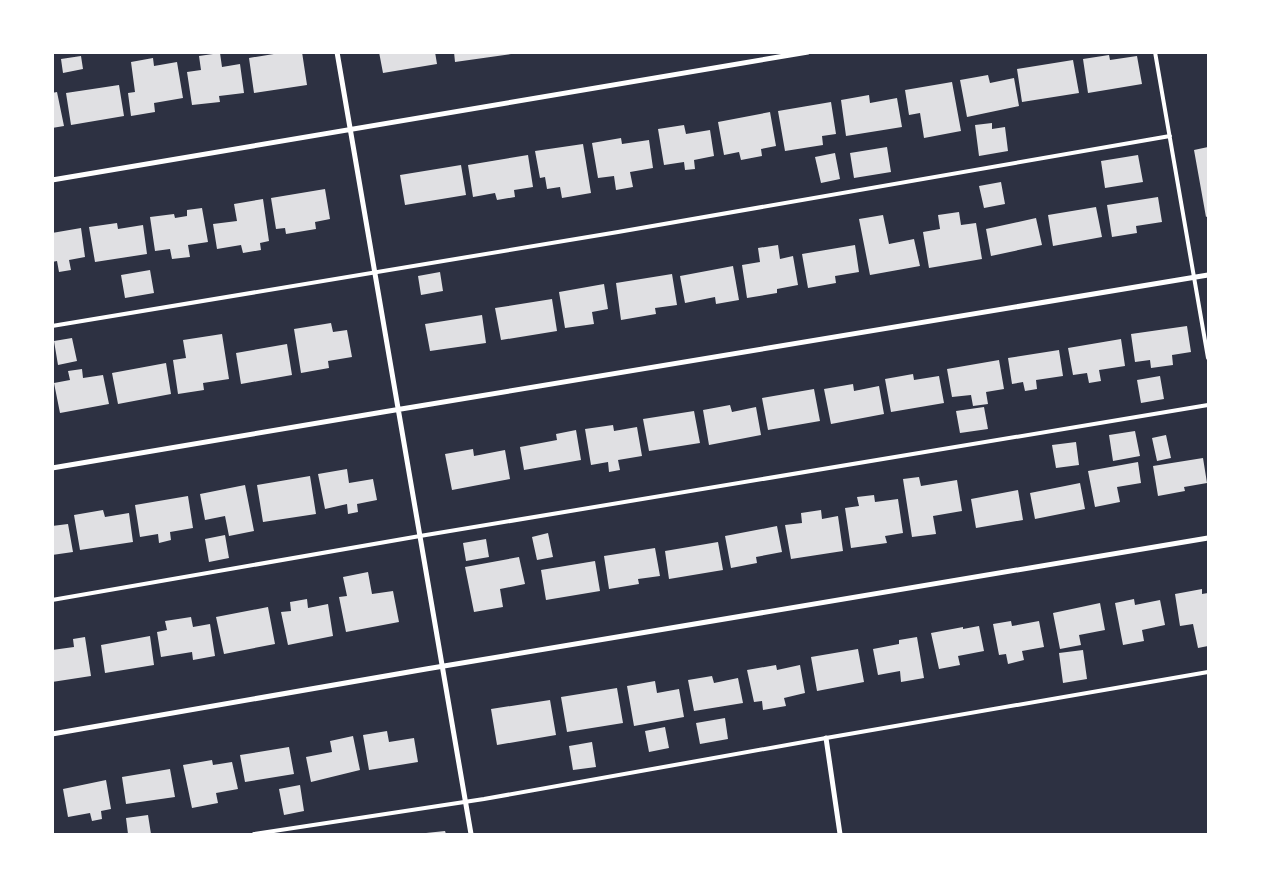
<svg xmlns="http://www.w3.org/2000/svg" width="1261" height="887" viewBox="0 0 1261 887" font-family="'Sofia Sans Condensed',sans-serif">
<rect width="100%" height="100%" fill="#2d3142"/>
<path fill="#e0e0e3" d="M 286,52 L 302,52 L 307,85 L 254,93 L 249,58 Z
M 379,52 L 435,52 L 437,64 L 383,73 Z
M 454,52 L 511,52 L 511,54 L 455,62 Z
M 220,53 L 222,67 L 240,64 L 244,93 L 219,96 L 220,102 L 192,105 L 187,72 L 201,70 L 199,56 Z
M 1109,55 L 1110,60 L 1137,56 L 1142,84 L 1088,93 L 1083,59 Z
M 81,56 L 83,69 L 63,73 L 61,59 Z
M 153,58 L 154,66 L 177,62 L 183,98 L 154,103 L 155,112 L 131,116 L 128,93 L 135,92 L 131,62 Z
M 1073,60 L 1079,93 L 1022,102 L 1017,69 Z
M 988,75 L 990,83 L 1014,78 L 1019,106 L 967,117 L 960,80 Z
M 952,82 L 961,131 L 924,138 L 920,113 L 909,115 L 905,90 Z
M 119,85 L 124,116 L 71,125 L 66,93 Z
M 57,92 L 64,126 L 52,128 L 52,93 Z
M 869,95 L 870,103 L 897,98 L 902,127 L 846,136 L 841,100 Z
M 831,102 L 836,134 L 822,136 L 823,145 L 785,151 L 778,111 Z
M 770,112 L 776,146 L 761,149 L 762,156 L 741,160 L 739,152 L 724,155 L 718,122 Z
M 992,123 L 992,129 L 1005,127 L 1008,151 L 979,156 L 975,125 Z
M 684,125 L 686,134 L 710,130 L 714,156 L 694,160 L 695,169 L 685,170 L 684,162 L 664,165 L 658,129 Z
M 621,138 L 622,144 L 649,140 L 653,168 L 630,172 L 633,187 L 616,190 L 614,176 L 598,178 L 592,143 Z
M 583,144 L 591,193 L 562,198 L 560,187 L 547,189 L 545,177 L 540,178 L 535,151 Z
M 887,147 L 891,172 L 854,178 L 850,153 Z
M 1208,147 L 1208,216 L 1206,217 L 1194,150 Z
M 835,153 L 840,179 L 821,183 L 815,157 Z
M 528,155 L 533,187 L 514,190 L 515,197 L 497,200 L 495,193 L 473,197 L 468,165 Z
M 1138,155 L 1143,182 L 1105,188 L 1101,161 Z
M 461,165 L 466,195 L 405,205 L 400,175 Z
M 1001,182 L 1005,204 L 984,208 L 979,186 Z
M 325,189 L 330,219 L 315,222 L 316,229 L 286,234 L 285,228 L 276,229 L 271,198 Z
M 1158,197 L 1162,222 L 1136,226 L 1137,233 L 1112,237 L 1107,205 Z
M 263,199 L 269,241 L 260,243 L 261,250 L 243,253 L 241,245 L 217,249 L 213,224 L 237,221 L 234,204 Z
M 1096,207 L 1102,237 L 1053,246 L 1048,215 Z
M 202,208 L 208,242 L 188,245 L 190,257 L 172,259 L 170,249 L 155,251 L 150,217 L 174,214 L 175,218 L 187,216 L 187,210 Z
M 959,212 L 961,225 L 976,223 L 982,259 L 929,268 L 923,232 L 940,229 L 938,215 Z
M 883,215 L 889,244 L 914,239 L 920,266 L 870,275 L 859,219 Z
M 1036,218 L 1042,245 L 991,256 L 986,229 Z
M 117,223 L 118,229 L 143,225 L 147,254 L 95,262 L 89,227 Z
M 81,228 L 85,257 L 69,260 L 71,270 L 59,272 L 57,261 L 52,262 L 52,233 Z
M 778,245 L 780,259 L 793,256 L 798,285 L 777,289 L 777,293 L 747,298 L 742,265 L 760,262 L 758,248 Z
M 855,245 L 859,272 L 835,276 L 836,283 L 808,288 L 802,254 Z
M 733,266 L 739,300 L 716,304 L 715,297 L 685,303 L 680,276 Z
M 150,270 L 154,293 L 125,298 L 121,275 Z
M 440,272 L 443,291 L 421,295 L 418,276 Z
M 672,274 L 677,305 L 655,308 L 656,314 L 621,320 L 616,283 Z
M 604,284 L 608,309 L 592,312 L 594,324 L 565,328 L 559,292 Z
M 552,299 L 557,331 L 501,340 L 495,308 Z
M 482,315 L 486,343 L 430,351 L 425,324 Z
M 331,323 L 333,332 L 347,330 L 352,357 L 328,361 L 329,368 L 301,373 L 294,329 Z
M 1187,326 L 1191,352 L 1172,355 L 1173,365 L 1151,368 L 1150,360 L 1135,362 L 1131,334 Z
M 222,334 L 229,379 L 203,383 L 204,390 L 178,394 L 173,360 L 186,358 L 183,340 Z
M 72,338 L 77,361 L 58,365 L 54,341 Z
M 1121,339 L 1125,366 L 1099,370 L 1101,381 L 1089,383 L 1087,373 L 1073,375 L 1068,348 Z
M 287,344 L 292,375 L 241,384 L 236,353 Z
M 1059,350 L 1063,376 L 1036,380 L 1037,389 L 1025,391 L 1023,382 L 1012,384 L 1008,358 Z
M 999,360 L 1004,389 L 986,392 L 988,404 L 973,406 L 971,395 L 952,397 L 947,369 Z
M 166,363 L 171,394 L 118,404 L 112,373 Z
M 82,369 L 83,378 L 103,375 L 109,404 L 60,413 L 54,383 L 70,380 L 68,371 Z
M 913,374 L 914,380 L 939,376 L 944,403 L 891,412 L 885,379 Z
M 1160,376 L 1164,399 L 1141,403 L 1137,380 Z
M 853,384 L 854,391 L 879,386 L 884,414 L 831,424 L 824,389 Z
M 814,389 L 820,421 L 768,430 L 762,398 Z
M 730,405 L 732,412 L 756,407 L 761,435 L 709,445 L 703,410 Z
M 984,407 L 988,429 L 960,433 L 956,411 Z
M 694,411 L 700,443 L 649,451 L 643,419 Z
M 613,425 L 614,431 L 637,427 L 642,456 L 618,460 L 620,470 L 609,472 L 608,462 L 591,465 L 585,429 Z
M 576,430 L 581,460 L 524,470 L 520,447 L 557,440 L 556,434 Z
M 1135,431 L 1140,456 L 1113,461 L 1109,435 Z
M 1166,435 L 1171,458 L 1157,461 L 1152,438 Z
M 1076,442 L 1079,465 L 1056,468 L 1052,445 Z
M 473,449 L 474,456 L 505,450 L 510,479 L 452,490 L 445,454 Z
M 1203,458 L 1207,483 L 1184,487 L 1185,491 L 1158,496 L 1153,466 Z
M 1138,462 L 1141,483 L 1117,487 L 1120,502 L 1095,507 L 1088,471 Z
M 347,469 L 349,483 L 373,479 L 377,500 L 357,504 L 358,512 L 348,514 L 347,504 L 325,509 L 318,474 Z
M 310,476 L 316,514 L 263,522 L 257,485 Z
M 919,477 L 921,486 L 957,480 L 962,511 L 933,516 L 936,534 L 912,537 L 903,479 Z
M 1080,483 L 1085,509 L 1035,519 L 1030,493 Z
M 245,485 L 254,531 L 229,536 L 225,516 L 205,520 L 200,494 Z
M 1018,490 L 1023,520 L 976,528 L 971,499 Z
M 874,495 L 875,502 L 898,499 L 903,533 L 885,536 L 887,543 L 851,548 L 845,508 L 859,506 L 857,497 Z
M 188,496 L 193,528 L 170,532 L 171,540 L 159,543 L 158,534 L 140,537 L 135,505 Z
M 103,510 L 105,517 L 129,513 L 133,542 L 80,550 L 74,515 Z
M 821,510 L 822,519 L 838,516 L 843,551 L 791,559 L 785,525 L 802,523 L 801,513 Z
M 68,524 L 73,552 L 52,555 L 52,526 Z
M 777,526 L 782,552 L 756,557 L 757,563 L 731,568 L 725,536 Z
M 548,533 L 553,557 L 537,560 L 532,537 Z
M 225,535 L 229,558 L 209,562 L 205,539 Z
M 486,539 L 489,557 L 466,561 L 463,543 Z
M 718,542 L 723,570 L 669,579 L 665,551 Z
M 655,548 L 660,576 L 638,579 L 639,584 L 609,589 L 604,556 Z
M 519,557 L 525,584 L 500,589 L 503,607 L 474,612 L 465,567 Z
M 595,561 L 600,591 L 546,600 L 541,570 Z
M 368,572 L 372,594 L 393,591 L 399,622 L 346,632 L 339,597 L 347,596 L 343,577 Z
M 1202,589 L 1202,594 L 1208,593 L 1208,646 L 1198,648 L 1193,624 L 1180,626 L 1175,594 Z
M 307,599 L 308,608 L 328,604 L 333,636 L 288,645 L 281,612 L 291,611 L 290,602 Z
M 1134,599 L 1135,605 L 1160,600 L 1165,625 L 1142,630 L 1144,641 L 1123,645 L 1115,603 Z
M 1100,603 L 1105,630 L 1079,635 L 1081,645 L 1060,649 L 1053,613 Z
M 268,607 L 275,644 L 224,654 L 216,617 Z
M 191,617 L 193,627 L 210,624 L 215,656 L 193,660 L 192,652 L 161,657 L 157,632 L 167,630 L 165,621 Z
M 1011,621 L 1012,626 L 1039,621 L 1044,647 L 1022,651 L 1024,660 L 1008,664 L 1006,654 L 999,655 L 993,624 Z
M 979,626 L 984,651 L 958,656 L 960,665 L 939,669 L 931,633 L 963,627 L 963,629 Z
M 150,636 L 154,665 L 105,673 L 101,645 Z
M 85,637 L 91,676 L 52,682 L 52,650 L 74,647 L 73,639 Z
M 917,637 L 924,678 L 901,682 L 900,671 L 878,675 L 873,649 L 899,644 L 899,640 Z
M 858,649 L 864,682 L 817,691 L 811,657 Z
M 1083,650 L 1087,679 L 1063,683 L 1059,653 Z
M 776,665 L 777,670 L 800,665 L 805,693 L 784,698 L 786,706 L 763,710 L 762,701 L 754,702 L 747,670 Z
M 712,676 L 714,683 L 738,678 L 743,703 L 694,711 L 688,680 Z
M 655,681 L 657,693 L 679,689 L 684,717 L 634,726 L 627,686 Z
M 617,688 L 623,723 L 567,732 L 561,697 Z
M 550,700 L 556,735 L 497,745 L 491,709 Z
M 725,718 L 728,739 L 700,744 L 696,723 Z
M 665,727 L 669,748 L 649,752 L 645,731 Z
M 387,731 L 389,742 L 414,738 L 418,762 L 369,770 L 363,735 Z
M 353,736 L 360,770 L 311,782 L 306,757 L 332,752 L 330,741 Z
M 592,742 L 596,767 L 573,770 L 569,746 Z
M 289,747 L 294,774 L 245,782 L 240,755 Z
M 212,760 L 213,765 L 232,762 L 238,789 L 216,793 L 218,803 L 192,808 L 183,765 Z
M 170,769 L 175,797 L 126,804 L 122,777 Z
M 106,780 L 111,809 L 101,811 L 102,819 L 92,821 L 90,813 L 68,817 L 63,789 Z
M 300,785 L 304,811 L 284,815 L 279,789 Z
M 148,815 L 151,834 L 128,834 L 126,818 Z
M 445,831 L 446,834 L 426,834 L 426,833 Z"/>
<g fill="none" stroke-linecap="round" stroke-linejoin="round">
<path stroke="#fff" stroke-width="4" d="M 1155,52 L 1208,358
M 52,326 L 618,232 L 1170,136
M 52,600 L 420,536 L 1208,405
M 254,834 L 484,799 L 826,738 L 1208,672"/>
<path stroke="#fff" stroke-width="5" d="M 337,52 L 471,834
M 52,180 L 808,52
M 52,468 L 383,412 L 1208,275
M 52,734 L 426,669 L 1208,538
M 826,738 L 840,834"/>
</g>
<rect width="1261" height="887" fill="none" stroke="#ffffff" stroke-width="108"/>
</svg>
